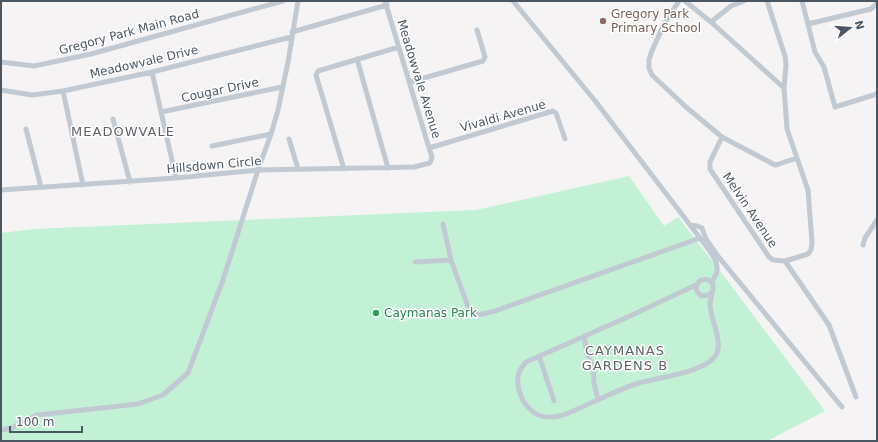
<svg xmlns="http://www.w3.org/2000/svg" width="878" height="442" viewBox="0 0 878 442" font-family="'DejaVu Sans',sans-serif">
<rect width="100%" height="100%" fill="#f5f3f3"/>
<path fill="#c3f1d5" d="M 629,176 L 664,226 L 678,217 L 727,280 L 825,411 L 767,441 L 1,441 L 1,233 L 34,229 L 476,210 Z"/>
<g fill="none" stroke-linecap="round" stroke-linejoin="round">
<path stroke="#c1cad2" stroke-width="5" d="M 513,1 L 596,102 L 700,238 C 710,252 726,266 711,282
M 679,1 L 664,24 L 651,53 L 649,60 L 649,68 L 652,75 L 686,107 L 722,137 L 775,165 L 779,164 L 797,158
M 685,1 L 711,22 L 784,88
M 802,1 L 815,52 L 824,67 L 835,107 L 877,94
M 711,22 L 731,6 L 744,1
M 808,24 L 871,9 L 877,3
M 292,32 L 387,5
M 357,59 L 388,168
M 1,62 L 34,66 L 91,54 L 283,1
M 152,72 L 176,178
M 410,82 L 483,61 L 485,57 L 477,30
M 1,90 L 32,95 L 63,91 L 152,72 L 291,37
M 63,91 L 83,185
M 161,112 L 282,87
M 113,119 L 130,182
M 26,129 L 41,187
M 722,137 L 710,162 L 710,169 L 769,257 L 773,260 L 785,261 L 808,254 L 811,250 L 812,242 L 808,190 L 787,129 L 784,88 L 786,65 L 785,56 L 767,1
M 289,139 L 298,169
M 212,146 L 271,134
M 429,148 L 553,111 L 556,113 L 565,139
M 344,169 L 316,75 L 318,71 L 399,47
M 1,190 L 176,178 L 258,170 L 414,167 L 430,163 L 432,157 L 429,148 L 385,1
M 443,224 L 451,260
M 690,225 L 697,226 L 702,228 L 706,239 L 717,255 L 842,407
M 863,245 L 865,238 L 877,220
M 785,261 L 829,325 L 856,397
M 415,262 L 451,260 L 470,312 L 478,315 L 495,311 L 700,238
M 696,285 L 630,316 L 526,362 C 518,371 516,378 519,390 C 522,403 533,417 548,417 C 560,418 571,412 582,407 C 601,399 619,389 639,383 C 658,377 708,373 717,353 C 722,340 711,319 710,305 C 710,298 714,291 713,284 C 706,275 694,280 697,292 L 702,296 L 709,295 L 713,290
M 584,336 L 587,353 L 593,367 L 594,383 L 598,400
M 539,356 L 554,401
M 1,430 L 12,428 L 37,415 L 138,404 L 163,395 L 188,373 L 223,280 L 258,170 L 271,134 L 278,110 L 288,62 L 298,1"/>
</g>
<circle fill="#8d6e63" stroke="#fff" stroke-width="1.5" cx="603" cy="21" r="4"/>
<circle fill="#2e9e5b" stroke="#fff" stroke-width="1.5" cx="376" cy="313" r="4"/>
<g text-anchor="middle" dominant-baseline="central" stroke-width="3" stroke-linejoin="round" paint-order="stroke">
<g font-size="12" fill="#785e54" stroke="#fff" text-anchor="start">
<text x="611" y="14">Gregory Park<tspan x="611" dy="14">Primary School</tspan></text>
</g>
<g font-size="12" fill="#4a5661" stroke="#fff">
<text transform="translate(129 32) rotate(-15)">Gregory Park Main Road</text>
<text transform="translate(144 62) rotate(-13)">Meadowvale Drive</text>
<text transform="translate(419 79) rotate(73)">Meadowvale Avenue</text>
<text transform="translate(220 90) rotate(-12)">Cougar Drive</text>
<text transform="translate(503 116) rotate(-16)">Vivaldi Avenue</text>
<text transform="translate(214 165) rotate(-5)">Hillsdown Circle</text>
<text transform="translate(750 210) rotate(56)">Melvin Avenue</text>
</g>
<g font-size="12" fill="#27864d" stroke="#fff" text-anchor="start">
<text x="384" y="313">Caymanas Park</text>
</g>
<g font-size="13" letter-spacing="1" fill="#5f6368" stroke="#fff">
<text x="123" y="131">MEADOWVALE</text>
<text x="625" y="350">CAYMANAS<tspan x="625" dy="15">GARDENS B</tspan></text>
</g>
</g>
<rect width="878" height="442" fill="none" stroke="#4a5661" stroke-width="4"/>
<g transform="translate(850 28) rotate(73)" stroke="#ffffff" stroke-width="3" paint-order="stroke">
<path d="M0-3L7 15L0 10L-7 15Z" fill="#4a5661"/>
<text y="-6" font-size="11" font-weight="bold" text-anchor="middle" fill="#4a5661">N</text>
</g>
<path d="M10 426v6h72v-6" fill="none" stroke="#4a5661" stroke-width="2"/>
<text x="16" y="426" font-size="12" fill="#4a5661" stroke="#ffffff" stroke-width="3" paint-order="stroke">100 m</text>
</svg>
